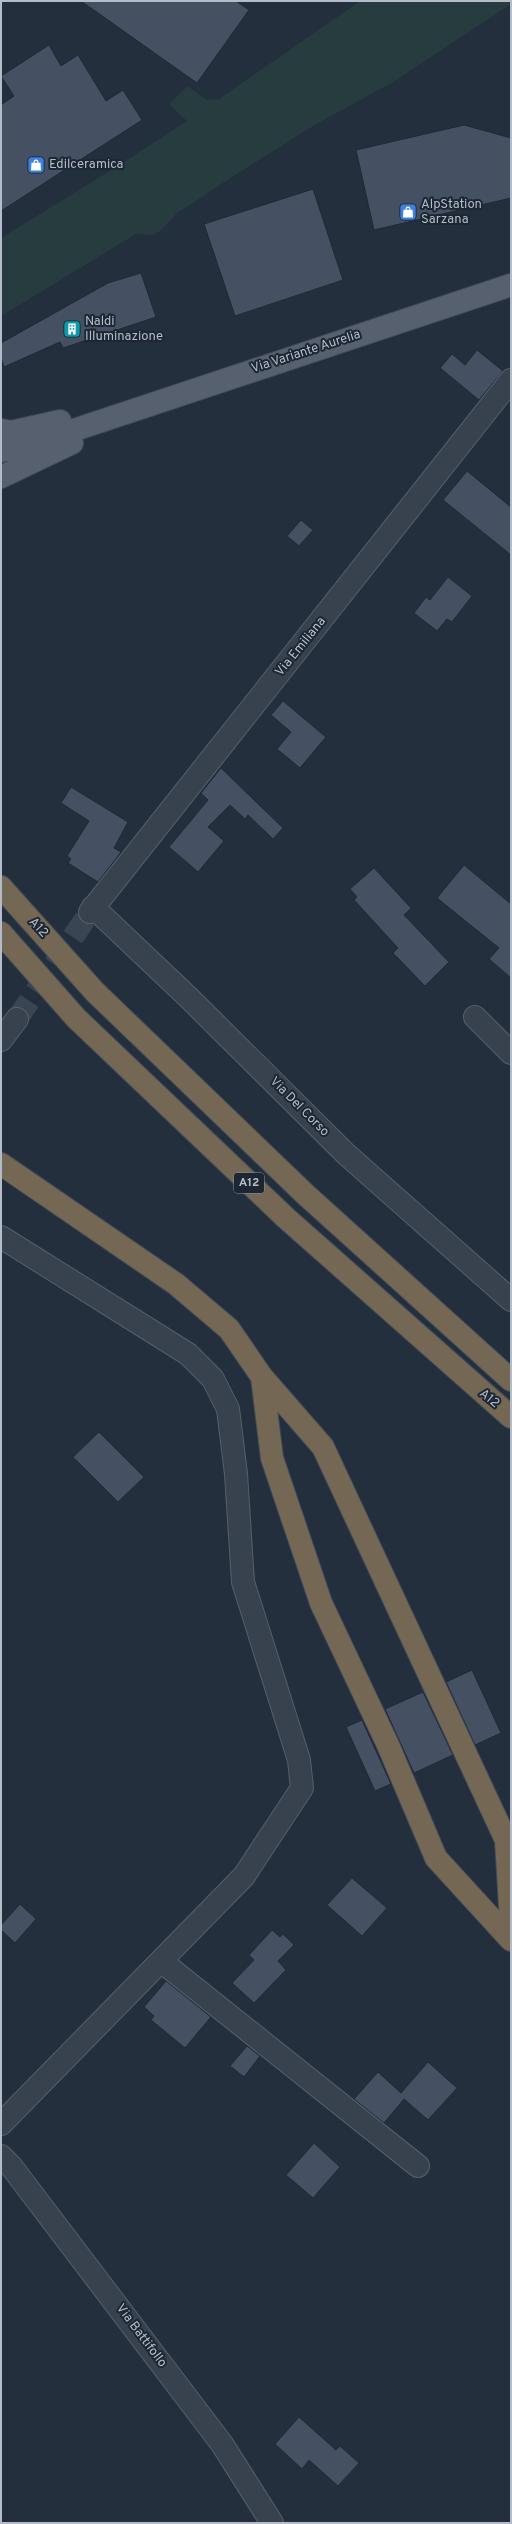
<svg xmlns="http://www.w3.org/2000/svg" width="512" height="2524" viewBox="0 0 512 2524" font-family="Overpass,sans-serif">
<rect width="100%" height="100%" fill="#242f3e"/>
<path fill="#263c3f" d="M 360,1 L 511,1 L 511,4 L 393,82 L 313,126 L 232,177 L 176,214 L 162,230 L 153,235 L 136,234 L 1,316 L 1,238 L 113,169 L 187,121 L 169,104 L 187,86 L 207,100 L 219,99 Z"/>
<path fill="#455162" stroke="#1f2835" d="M 81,1 L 236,1 L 249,10 L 197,83 Z
M 49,45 L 61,66 L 78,55 L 106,101 L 123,90 L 142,120 L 1,211 L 1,105 L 14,96 L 1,76 Z
M 464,125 L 511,138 L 511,198 L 374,230 L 356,150 Z
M 313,189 L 343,280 L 235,316 L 204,224 Z
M 141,273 L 156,317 L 63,348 L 60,342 L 4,367 L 1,358 L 1,343 L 108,283 Z
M 477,350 L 503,371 L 479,400 L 440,368 L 452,354 L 465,365 Z
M 467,471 L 511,507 L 511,555 L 443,500 Z
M 301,520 L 313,530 L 299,546 L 287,536 Z
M 448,577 L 472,596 L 452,622 L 447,619 L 437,631 L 414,613 L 426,597 L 430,600 Z
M 283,701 L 326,737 L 300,768 L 277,749 L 291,732 L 271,715 Z
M 221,768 L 283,828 L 273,839 L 248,815 L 245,819 L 230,805 L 208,827 L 224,841 L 198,872 L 169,847 L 208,800 L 201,793 Z
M 71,787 L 128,822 L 114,848 L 121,852 L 98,882 L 68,863 L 71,859 L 67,856 L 89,821 L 61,803 Z
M 464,865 L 511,904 L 511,978 L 489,959 L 499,948 L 437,898 Z
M 374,868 L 411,908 L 404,915 L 449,962 L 425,986 L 393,953 L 398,948 L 354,900 L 357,897 L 350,889 Z
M 99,1432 L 144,1477 L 118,1502 L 73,1457 Z
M 472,1670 L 501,1733 L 475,1745 L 446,1682 Z
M 423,1692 L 453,1755 L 414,1773 L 385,1709 Z
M 362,1720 L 391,1784 L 375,1791 L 346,1727 Z
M 352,1878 L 387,1908 L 362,1936 L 327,1905 Z
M 20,1904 L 36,1919 L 15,1943 L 1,1930 L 1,1925 Z
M 272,1930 L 280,1937 L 283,1934 L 294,1945 L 278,1961 L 286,1970 L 254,2003 L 232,1983 L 254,1960 L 249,1955 Z
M 166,1981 L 211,2017 L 185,2048 L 151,2020 L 154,2016 L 144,2007 Z
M 247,2046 L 260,2056 L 244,2077 L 230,2066 Z
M 428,2062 L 457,2088 L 428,2120 L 404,2099 L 384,2123 L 354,2099 L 378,2072 L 401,2093 Z
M 314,2143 L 340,2167 L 313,2198 L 286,2175 Z
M 299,2417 L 336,2450 L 340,2446 L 359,2463 L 338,2486 L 309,2460 L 302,2469 L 275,2444 Z"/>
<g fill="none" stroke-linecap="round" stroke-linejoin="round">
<path stroke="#3a4453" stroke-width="22" stroke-dasharray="22 11" stroke-linecap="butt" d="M 17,1019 L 90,912"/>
<defs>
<path id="minor" d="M 93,907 L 189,998 L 346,1154 L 511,1300
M 90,912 L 511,380
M 475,1017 L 511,1053
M 1,1040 L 17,1019
M 1,1237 L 188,1354 L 213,1379 L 228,1409 L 236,1474 L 243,1582 L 299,1760 L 302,1788 L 244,1876 L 1,2124
M 161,1961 L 418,2166
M 1,2156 L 11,2166 L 222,2444 L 272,2523"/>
<path id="major" d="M 1,430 L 11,432 L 60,421
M 1,451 L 26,446 L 511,285
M 1,477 L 72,443"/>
<path id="highway" d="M 1,887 L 95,992 L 305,1194 L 511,1380
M 1,933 L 76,1018 L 286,1218 L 511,1417
M 1,1164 L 176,1284 L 229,1329 L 262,1377 L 323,1447 L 506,1840 L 511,1922
M 262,1377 L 272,1458 L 321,1603 L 388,1745 L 436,1858 L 511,1940"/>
</defs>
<use href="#minor" stroke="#565f6c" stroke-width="24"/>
<use href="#major" stroke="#414a57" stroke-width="24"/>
<use href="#highway" stroke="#434c59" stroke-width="24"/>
<use href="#minor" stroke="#38414e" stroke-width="22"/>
<use href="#major" stroke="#56606e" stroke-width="22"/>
<use href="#highway" stroke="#746855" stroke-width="22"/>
</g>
<defs>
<symbol id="shop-square" viewBox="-11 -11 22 22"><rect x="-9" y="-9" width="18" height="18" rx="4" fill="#3f7fe0" stroke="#1d2633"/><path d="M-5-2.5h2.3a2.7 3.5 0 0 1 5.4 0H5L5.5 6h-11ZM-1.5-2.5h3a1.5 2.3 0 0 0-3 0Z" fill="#fff"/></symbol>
<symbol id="building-square" viewBox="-11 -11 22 22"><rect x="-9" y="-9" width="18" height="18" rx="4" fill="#0f9aa8" stroke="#1d2633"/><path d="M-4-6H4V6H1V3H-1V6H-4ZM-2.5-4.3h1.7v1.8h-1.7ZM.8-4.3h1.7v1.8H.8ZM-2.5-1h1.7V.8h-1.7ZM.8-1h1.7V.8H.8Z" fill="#fff"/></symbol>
</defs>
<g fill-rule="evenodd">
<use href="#shop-square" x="26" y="155" width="20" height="20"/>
<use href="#shop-square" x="398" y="202" width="20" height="20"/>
<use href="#building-square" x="62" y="319" width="20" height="20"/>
</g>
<g text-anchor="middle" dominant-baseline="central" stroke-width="4" stroke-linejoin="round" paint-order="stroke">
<rect fill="#1d2633" stroke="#878f9c" stroke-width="1" x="234" y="1173" width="30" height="20" rx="3"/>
<g font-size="12" font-weight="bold" fill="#b4bcc9">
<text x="249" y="1183">A12</text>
</g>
<g font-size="13" fill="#b4bcc9" stroke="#1d2633" text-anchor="start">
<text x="49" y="165">Edilceramica</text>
<text x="421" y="205">AlpStation<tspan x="421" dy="15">Sarzana</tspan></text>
<text x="85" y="322">Naldi<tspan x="85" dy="15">Illuminazione</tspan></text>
</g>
<g font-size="13" fill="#b4bcc9" stroke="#1d2633">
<text transform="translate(306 352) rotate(-18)">Via Variante Aurelia</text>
<text transform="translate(301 647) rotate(-51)">Via Emiliana</text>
<text transform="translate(38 928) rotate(48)">A12</text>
<text transform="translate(299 1107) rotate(45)">Via Del Corso</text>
<text transform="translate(489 1399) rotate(40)">A12</text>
<text transform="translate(141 2336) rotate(53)">Via Battifollo</text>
</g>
</g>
<rect width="512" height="2524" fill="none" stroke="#b4bcc9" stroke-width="4"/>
</svg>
